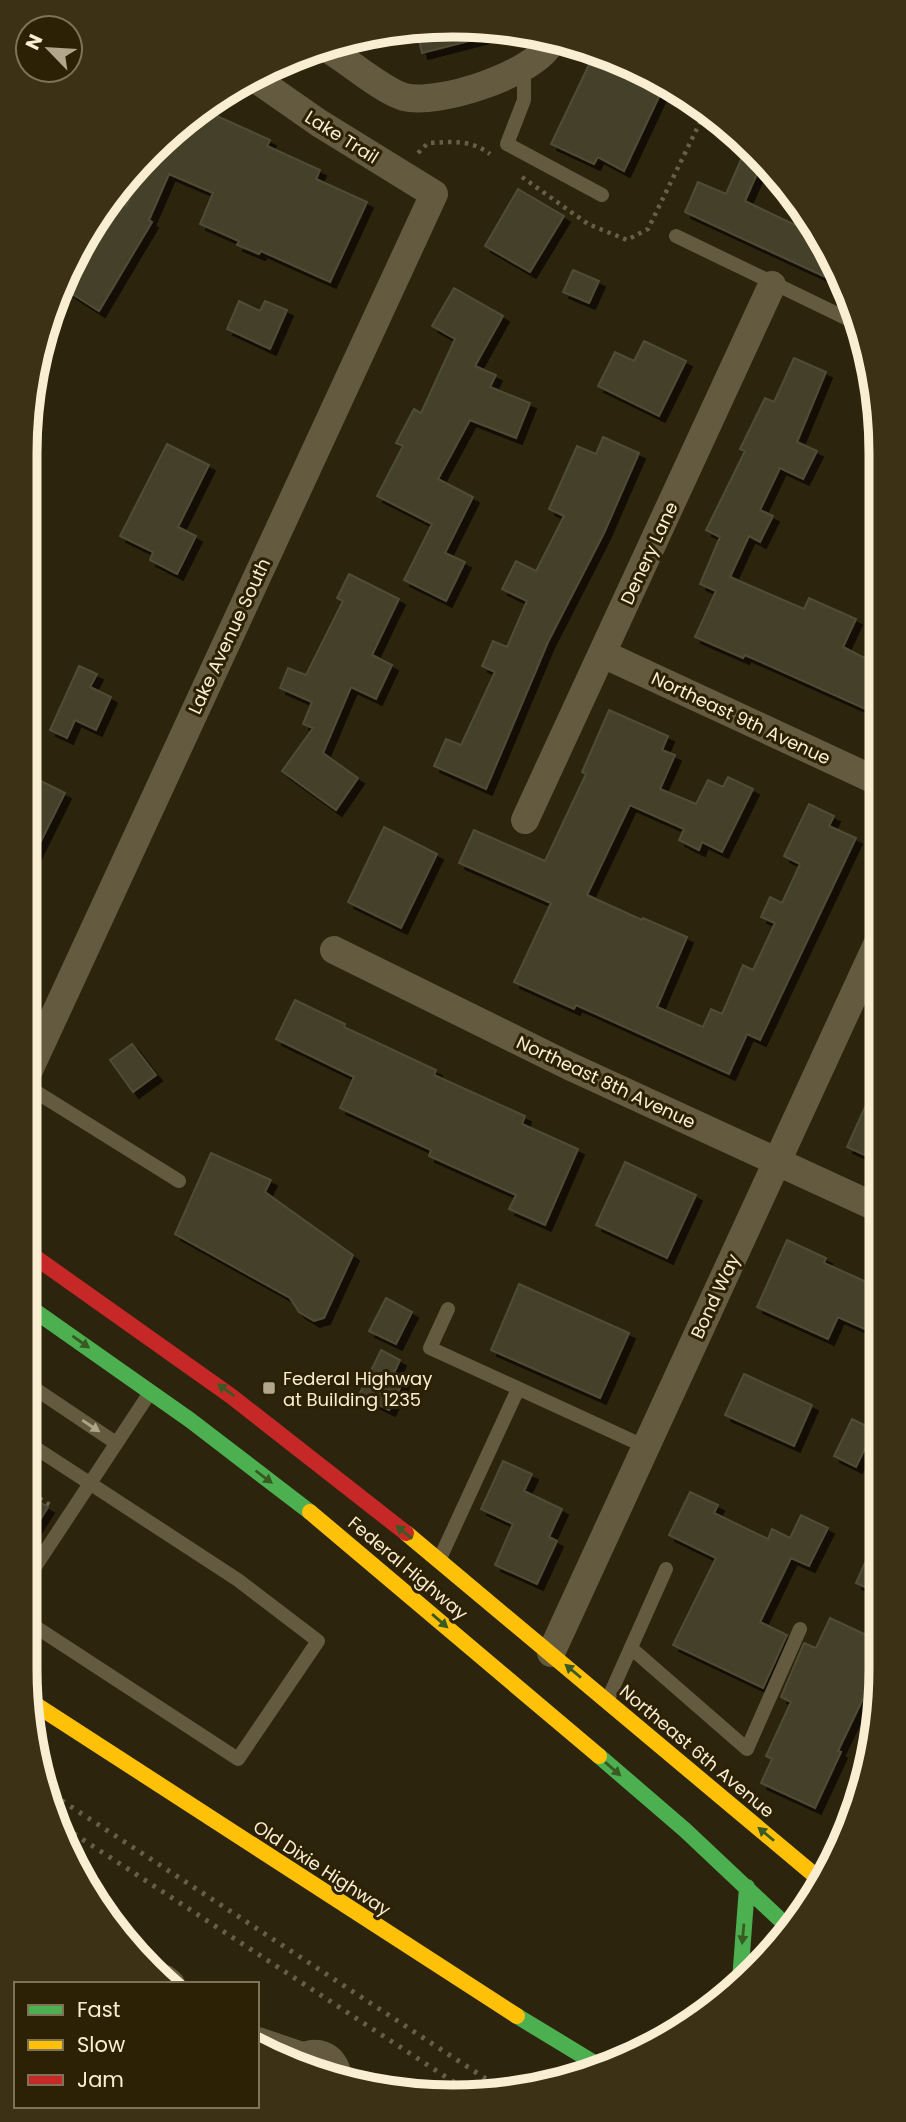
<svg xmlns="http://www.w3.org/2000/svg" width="906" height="2122" viewBox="0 0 906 2122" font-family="Poppins,sans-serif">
<defs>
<filter id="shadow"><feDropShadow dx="6" dy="6" stdDeviation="0" flood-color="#0009"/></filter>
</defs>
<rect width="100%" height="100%" fill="#2c240d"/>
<path fill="#44412c" stroke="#4f4c36" stroke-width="2" filter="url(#shadow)" d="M 425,25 L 492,34 L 492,35 L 422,53 L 416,28 Z
M 596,50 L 665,84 L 624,171 L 598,157 L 594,164 L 551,144 Z
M 208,112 L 270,140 L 267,146 L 320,170 L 316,179 L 367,202 L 330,282 L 261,251 L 259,254 L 237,245 L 239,241 L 200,224 L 213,193 L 169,174 L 149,220 L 152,222 L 99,311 L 63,288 L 115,199 L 126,206 L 147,158 Z
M 747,146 L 763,160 L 745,201 L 795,225 L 801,212 L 847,287 L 685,212 L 698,182 L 726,194 Z
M 518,189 L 564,216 L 530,272 L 485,246 Z
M 573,270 L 599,281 L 589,303 L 563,292 Z
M 454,288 L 503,316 L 475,366 L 496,375 L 490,387 L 530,403 L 516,438 L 470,420 L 438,479 L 473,497 L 445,553 L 465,562 L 446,601 L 404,580 L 432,524 L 377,496 L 403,446 L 396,443 L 414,409 L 421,413 L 455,339 L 432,326 Z
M 239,301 L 260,311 L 265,301 L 287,310 L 270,349 L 227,329 Z
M 644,341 L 686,361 L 659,416 L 598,386 L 615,352 L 634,361 Z
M 794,358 L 826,372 L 797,442 L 817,451 L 803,479 L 780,468 L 760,510 L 773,516 L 760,542 L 749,536 L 730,577 L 804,609 L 809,598 L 856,619 L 843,647 L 879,665 L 879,715 L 745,655 L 743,658 L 695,637 L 716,591 L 700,584 L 720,537 L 706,530 L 745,451 L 740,449 L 765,398 L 774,402 Z
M 603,437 L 639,453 L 604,533 L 548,642 L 486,789 L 434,766 L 446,739 L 461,745 L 495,672 L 482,666 L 493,641 L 507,647 L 527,601 L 502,589 L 516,561 L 536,571 L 564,516 L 549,509 L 577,446 L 596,454 Z
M 167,444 L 209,465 L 178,527 L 196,536 L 177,574 L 150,560 L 153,552 L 120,536 Z
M 349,574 L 399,599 L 372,655 L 392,665 L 376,699 L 351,687 L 323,753 L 358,778 L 336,810 L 282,771 L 313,728 L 303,724 L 312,702 L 280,688 L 288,668 L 306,675 L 343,601 L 337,598 Z
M 79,666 L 97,674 L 90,687 L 111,697 L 96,730 L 75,720 L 67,738 L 50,730 Z
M 609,710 L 668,736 L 662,750 L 675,755 L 660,789 L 696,804 L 708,780 L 723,787 L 728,777 L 753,789 L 722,852 L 702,842 L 699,850 L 679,840 L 684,829 L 630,805 L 587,895 L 642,920 L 643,918 L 687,937 L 657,1007 L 703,1027 L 711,1009 L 722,1014 L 743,965 L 753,970 L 775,923 L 761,917 L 770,897 L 782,903 L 800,864 L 784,856 L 809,804 L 834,816 L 829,826 L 856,838 L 760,1040 L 747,1034 L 729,1074 L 576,1005 L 574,1009 L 514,982 L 551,903 L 459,863 L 474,830 L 545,861 L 586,774 L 582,772 Z
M 33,777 L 65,793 L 24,875 L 24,794 Z
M 384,827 L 437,854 L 401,928 L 348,902 Z
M 295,1000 L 345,1024 L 344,1027 L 436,1070 L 434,1075 L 525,1116 L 522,1124 L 578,1149 L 545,1225 L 509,1209 L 516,1195 L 429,1156 L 431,1150 L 340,1108 L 354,1077 L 276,1039 Z
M 132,1044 L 156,1075 L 133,1092 L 110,1060 Z
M 880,1074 L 880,1162 L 847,1147 Z
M 211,1153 L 271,1180 L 265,1192 L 353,1255 L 324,1318 L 314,1321 L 299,1312 L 290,1298 L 175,1234 Z
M 625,1162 L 696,1195 L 667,1258 L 596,1225 Z
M 787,1240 L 826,1258 L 824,1263 L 880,1288 L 880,1300 L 867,1330 L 838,1317 L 828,1339 L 757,1307 Z
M 519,1284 L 629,1333 L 600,1398 L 491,1350 Z
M 386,1298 L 412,1312 L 396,1344 L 369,1331 Z
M 381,1350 L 400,1360 L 394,1373 L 405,1378 L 389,1410 L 359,1395 Z
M 744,1374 L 812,1405 L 794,1446 L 725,1415 Z
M 852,1419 L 874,1430 L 856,1467 L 834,1456 Z
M 503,1461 L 532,1474 L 524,1491 L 562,1509 L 549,1537 L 557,1541 L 537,1584 L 495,1565 L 513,1524 L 481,1509 Z
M 690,1492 L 718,1505 L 714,1513 L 768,1539 L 772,1529 L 790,1538 L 801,1515 L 828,1528 L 809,1566 L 791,1558 L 760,1622 L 787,1635 L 763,1688 L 673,1645 L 716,1558 L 669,1535 Z
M 24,1493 L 48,1507 L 24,1545 Z
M 881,1527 L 881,1594 L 856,1583 Z
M 830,1618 L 881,1642 L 881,1661 L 838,1751 L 841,1752 L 815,1808 L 761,1783 L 772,1759 L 766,1756 L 791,1702 L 781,1697 L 804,1643 L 816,1648 Z"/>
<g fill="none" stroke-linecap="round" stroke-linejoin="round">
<path stroke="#676049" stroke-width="4.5" stroke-dasharray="3.5 5" stroke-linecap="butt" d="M 418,153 L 428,143 C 452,142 470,139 490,154
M 522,177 L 588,224 L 627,240 L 648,229 L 706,110
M 25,1489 L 53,1507"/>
<path stroke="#645a3f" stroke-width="14" d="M 524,69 L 524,100 L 507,144 L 602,195
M 676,236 L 858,324
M 25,1085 L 179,1181
M 448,1309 L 430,1348 L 646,1447
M 25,1382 L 116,1443
M 441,1556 L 518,1389
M 25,1582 L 149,1394
M 25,1620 L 238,1759 L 318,1641 L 238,1580 L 25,1441
M 631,1648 L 747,1749 L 800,1629
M 608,1699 L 666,1569"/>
<path stroke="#645a3f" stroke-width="28" d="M 331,51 C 351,63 383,91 404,97 C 437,106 536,74 551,42
M 603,654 L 879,782
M 525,820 L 772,285
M 334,950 L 569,1066 L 880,1209
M 25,1079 L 434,194 L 319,123 L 253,77
M 551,1653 L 879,940
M 165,1979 L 171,1984
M 258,2041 L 302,2056
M 296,2061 C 313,2047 336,2054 338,2078"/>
<path stroke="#4caf50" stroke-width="16" d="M 25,1304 L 190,1420 L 310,1512
M 599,1756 L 685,1830 L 789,1928
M 740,1980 L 747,1887
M 517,2016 L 596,2064"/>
<path stroke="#ffc107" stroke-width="16" d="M 310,1512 L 599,1756
M 406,1533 L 818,1878
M 30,1701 L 517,2016"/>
<path stroke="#c62828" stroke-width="16" d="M 25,1250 L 231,1396 L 406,1533"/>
<path stroke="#665f48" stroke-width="5" stroke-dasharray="3.5 7" stroke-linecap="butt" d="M 44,1789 L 509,2094
M 56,1822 L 469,2092"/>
</g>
<defs><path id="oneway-solid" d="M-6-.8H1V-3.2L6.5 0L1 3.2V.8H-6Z" transform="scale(1.75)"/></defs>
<g fill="#395a22">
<use href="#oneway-solid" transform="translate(81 1342) rotate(35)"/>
<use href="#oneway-solid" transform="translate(226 1390) rotate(-144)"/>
<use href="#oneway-solid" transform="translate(264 1477) rotate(37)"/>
<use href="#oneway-solid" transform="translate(404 1532) rotate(-141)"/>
<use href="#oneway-solid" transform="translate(440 1621) rotate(41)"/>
<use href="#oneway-solid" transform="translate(573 1671) rotate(-140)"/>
<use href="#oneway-solid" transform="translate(613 1769) rotate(41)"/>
<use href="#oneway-solid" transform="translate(766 1834) rotate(-140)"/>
<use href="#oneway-solid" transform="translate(743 1934) rotate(95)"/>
</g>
<use fill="#aea488" href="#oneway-solid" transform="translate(91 1426) rotate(34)"/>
<rect fill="#b1a78d" stroke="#2c2104" stroke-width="2.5" x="262" y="1381" width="14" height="14" rx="3.5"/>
<g text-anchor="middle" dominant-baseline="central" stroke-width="6" stroke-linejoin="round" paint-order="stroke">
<g font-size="18" fill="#f9eed2" stroke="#2c2104">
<text transform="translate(342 137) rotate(32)">Lake Trail</text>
<text transform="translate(649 553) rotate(-65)">Denery Lane</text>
<text transform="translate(229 636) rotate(-65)">Lake Avenue South</text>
<text transform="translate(741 718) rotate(25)">Northeast 9th Avenue</text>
<text transform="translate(606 1082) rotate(25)">Northeast 8th Avenue</text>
<text transform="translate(715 1296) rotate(-65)">Bond Way</text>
<text transform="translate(408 1568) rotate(40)">Federal Highway</text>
<text transform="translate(697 1751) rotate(40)">Northeast 6th Avenue</text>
<text transform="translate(322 1868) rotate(33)">Old Dixie Highway</text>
</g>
<g font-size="18" fill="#f9eed2" stroke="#2c2104" text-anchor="start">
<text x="283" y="1378">Federal Highway<tspan x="283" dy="21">at Building 1235</tspan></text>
</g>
</g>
<path d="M0 0H906V2122H0ZM453 37H453A416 416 0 0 1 869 453V1669A416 416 0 0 1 453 2085H453A416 416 0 0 1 37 1669V453A416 416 0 0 1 453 37Z" fill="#3c3114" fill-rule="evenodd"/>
<path fill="none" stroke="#f9eed2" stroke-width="9" d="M453 37H453A416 416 0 0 1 869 453V1669A416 416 0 0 1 453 2085H453A416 416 0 0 1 37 1669V453A416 416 0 0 1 453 37Z"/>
<rect x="14" y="1982" width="245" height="126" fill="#2c2104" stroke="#7e7356" stroke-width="2"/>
<rect x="28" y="2005" width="35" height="10" fill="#4caf50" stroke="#7e7356" stroke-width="2"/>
<text x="77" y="2017" font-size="21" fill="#f9eed2">Fast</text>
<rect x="28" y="2040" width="35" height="10" fill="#ffc107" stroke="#7e7356" stroke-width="2"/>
<text x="77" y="2052" font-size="21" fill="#f9eed2">Slow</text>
<rect x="28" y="2075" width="35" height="10" fill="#c62828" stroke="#7e7356" stroke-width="2"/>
<text x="77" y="2087" font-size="21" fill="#f9eed2">Jam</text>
<g transform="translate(49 49) rotate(295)"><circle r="33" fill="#2c2104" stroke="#7e7356" stroke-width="2"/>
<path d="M0-5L12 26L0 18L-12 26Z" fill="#b1a78d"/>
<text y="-10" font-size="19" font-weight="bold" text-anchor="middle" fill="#f9eed2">N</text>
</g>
</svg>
